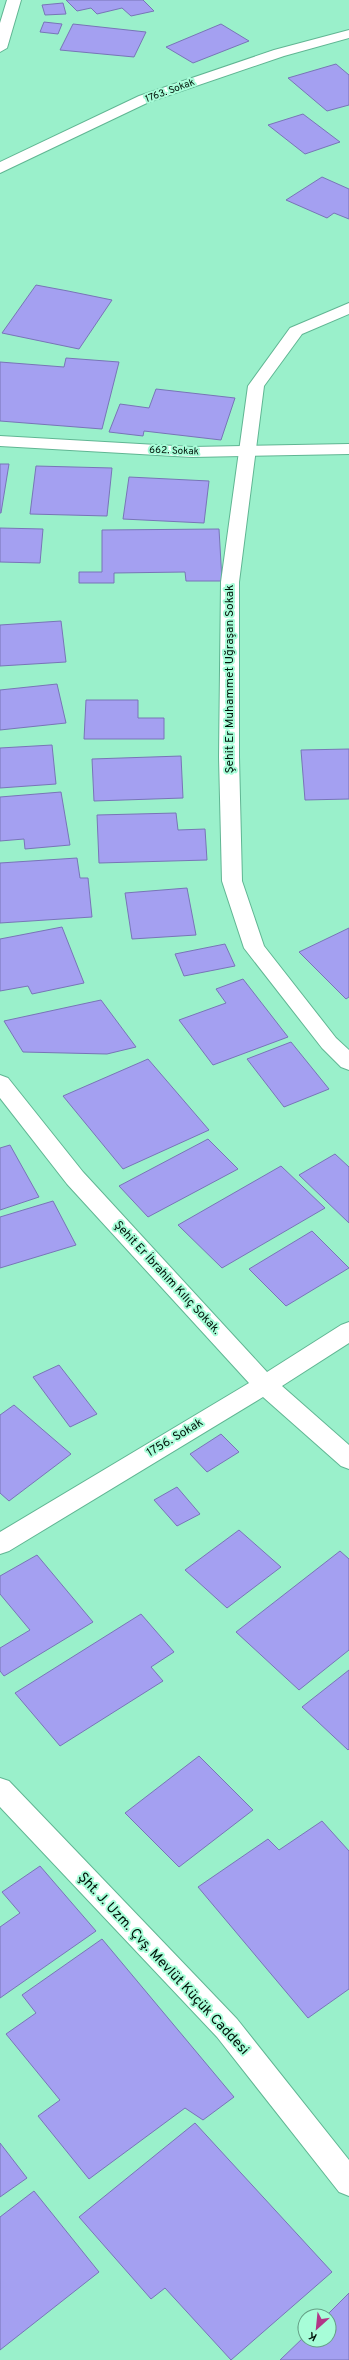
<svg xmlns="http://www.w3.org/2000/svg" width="349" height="2360" viewBox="0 0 349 2360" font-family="Overpass,sans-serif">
<rect width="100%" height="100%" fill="#9af0cb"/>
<path fill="#a4a0f1" stroke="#7875b7" d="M 66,0 L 143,0 L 154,11 L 131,16 L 122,8 L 97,14 L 91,8 L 77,11 Z
M 63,3 L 66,14 L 45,15 L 42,5 Z
M 44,22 L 62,24 L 58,34 L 40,32 Z
M 73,24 L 146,32 L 134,57 L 60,50 Z
M 221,24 L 249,41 L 193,63 L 166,47 Z
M 336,64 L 349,75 L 349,105 L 327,111 L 288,78 Z
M 303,114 L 340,142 L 305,154 L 268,125 Z
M 322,177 L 349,189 L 349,219 L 334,213 L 327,218 L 286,200 Z
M 36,285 L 68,291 L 112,300 L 79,349 L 2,333 Z
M 66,358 L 119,362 L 102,429 L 0,421 L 0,362 L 64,367 Z
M 156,389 L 235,398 L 221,440 L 144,431 L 143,436 L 109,432 L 120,404 L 149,408 Z
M 0,464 L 9,464 L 1,513 L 0,513 Z
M 36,466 L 112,468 L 107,516 L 30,514 Z
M 129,477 L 209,481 L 204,523 L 123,519 Z
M 0,528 L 43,529 L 40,563 L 0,562 Z
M 219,529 L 222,581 L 186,581 L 185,572 L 114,573 L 114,583 L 79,583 L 79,572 L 102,572 L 102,530 Z
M 61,621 L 66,662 L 0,666 L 0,625 Z
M 57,684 L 66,723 L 0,730 L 0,690 Z
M 86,700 L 138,700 L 138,718 L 164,718 L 164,739 L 84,739 Z
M 52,745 L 56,784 L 0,788 L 0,748 Z
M 349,749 L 349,799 L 305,800 L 301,750 Z
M 181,756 L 183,798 L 94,801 L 92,759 Z
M 61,792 L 70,845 L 25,849 L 24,839 L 0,841 L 0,797 Z
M 176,813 L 178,830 L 205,829 L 207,860 L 99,863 L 97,815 Z
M 77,858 L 80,878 L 88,878 L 92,917 L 0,923 L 0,863 Z
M 187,888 L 196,935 L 132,939 L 125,893 Z
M 62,927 L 84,983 L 32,994 L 28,986 L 0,991 L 0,939 Z
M 349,928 L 349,997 L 346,999 L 299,952 Z
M 225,944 L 235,966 L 184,976 L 175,954 Z
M 243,979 L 288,1037 L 213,1065 L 179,1020 L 226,1003 L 216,989 Z
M 101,1000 L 136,1047 L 107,1054 L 23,1052 L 4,1021 Z
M 291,1042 L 329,1089 L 284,1107 L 247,1059 Z
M 148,1059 L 209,1130 L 123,1169 L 63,1096 Z
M 208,1139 L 238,1169 L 148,1217 L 119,1186 Z
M 10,1145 L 39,1197 L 0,1210 L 0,1148 Z
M 335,1154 L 349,1167 L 349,1223 L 299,1175 Z
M 281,1166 L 325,1208 L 222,1268 L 178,1225 Z
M 53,1201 L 76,1245 L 0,1268 L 0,1217 Z
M 312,1231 L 349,1268 L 286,1306 L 249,1269 Z
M 59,1365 L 97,1414 L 70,1427 L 33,1377 Z
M 14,1405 L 71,1454 L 9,1501 L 0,1493 L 0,1415 Z
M 221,1434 L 239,1452 L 207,1472 L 190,1454 Z
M 177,1487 L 200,1514 L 177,1526 L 154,1500 Z
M 239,1530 L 281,1567 L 227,1608 L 185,1570 Z
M 340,1551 L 349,1559 L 349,1650 L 299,1690 L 236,1632 Z
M 37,1555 L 93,1622 L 4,1676 L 0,1671 L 0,1648 L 30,1630 L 0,1594 L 0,1576 Z
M 141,1614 L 174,1652 L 151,1667 L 163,1681 L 60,1746 L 15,1693 Z
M 349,1670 L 349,1749 L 348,1750 L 302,1707 Z
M 199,1756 L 253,1810 L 179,1867 L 125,1813 Z
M 322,1821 L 349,1851 L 349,1989 L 308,2018 L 198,1887 L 268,1839 L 279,1850 Z
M 40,1866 L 96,1931 L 0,1998 L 0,1927 L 20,1913 L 2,1892 Z
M 102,1939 L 234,2097 L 203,2120 L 185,2108 L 89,2179 L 38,2116 L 60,2100 L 6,2034 L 36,2013 L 22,1995 Z
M 195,2123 L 332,2272 L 231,2360 L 165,2288 L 151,2299 L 79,2217 Z
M 0,2143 L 27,2178 L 0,2197 Z
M 34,2191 L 99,2272 L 0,2350 L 0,2217 Z
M 349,2293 L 349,2360 L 280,2360 L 305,2336 L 305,2340 L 329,2340 L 329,2316 L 326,2316 Z"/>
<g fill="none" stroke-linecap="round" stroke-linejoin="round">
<defs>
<path id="lane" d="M 0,436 L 192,447 L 349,444 L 349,454 L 192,457 L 0,446 Z"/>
<path id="street" d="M 7,0 L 21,0 L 7,48 L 0,52 L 0,23 Z
M 349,30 L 349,38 L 284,56 L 149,102 L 0,173 L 0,162 L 139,96 L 274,50 Z
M 349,303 L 349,314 L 302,334 L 264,386 L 239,582 L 239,757 L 242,881 L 264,946 L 336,1038 L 349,1050 L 349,1070 L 341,1067 L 322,1048 L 244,948 L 222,881 L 219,757 L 221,582 L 248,386 L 290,328 Z
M 0,1075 L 8,1078 L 83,1172 L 267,1372 L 341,1325 L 349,1322 L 349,1343 L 282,1386 L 349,1445 L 349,1469 L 341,1466 L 263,1397 L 9,1551 L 0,1554 L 0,1532 L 249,1383 L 67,1184 L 0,1098 Z
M 0,1778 L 9,1781 L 237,2019 L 349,2160 L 349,2196 L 339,2192 L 217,2037 L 0,1807 Z"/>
</defs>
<use href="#lane" stroke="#60b693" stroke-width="2"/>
<use href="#street" stroke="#60b693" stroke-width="2"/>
<use href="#lane" fill="#fff" fill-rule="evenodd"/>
<use href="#street" fill="#fff" fill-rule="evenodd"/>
</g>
<g text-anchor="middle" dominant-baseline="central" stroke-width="4" stroke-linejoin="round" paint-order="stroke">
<g font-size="10" fill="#001309" stroke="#a7fdd8">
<text transform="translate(170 91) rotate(-20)">1763. Sokak</text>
<text transform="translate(174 451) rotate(2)">662. Sokak</text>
</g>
<g font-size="12" fill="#001309" stroke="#a7fdd8">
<text transform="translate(230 679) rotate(-90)">Şehit Er Muhammet Uğraşan Sokak</text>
<text transform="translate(167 1278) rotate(47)">Şehit Er İbrahim Kılıç Sokak.</text>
<text transform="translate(175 1438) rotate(-31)">1756. Sokak</text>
</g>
<g font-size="14" fill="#001309" stroke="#a7fdd8">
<text transform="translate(163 1964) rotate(47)">Şht. J. Uzm. Çvş. Mevlüt Küçük Caddesi</text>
</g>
</g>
<g transform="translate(317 2328) rotate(207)"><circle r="19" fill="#a7fdd8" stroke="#649f85"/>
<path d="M0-3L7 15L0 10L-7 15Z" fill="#b33687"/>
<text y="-6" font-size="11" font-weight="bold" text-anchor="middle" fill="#001309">K</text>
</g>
</svg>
